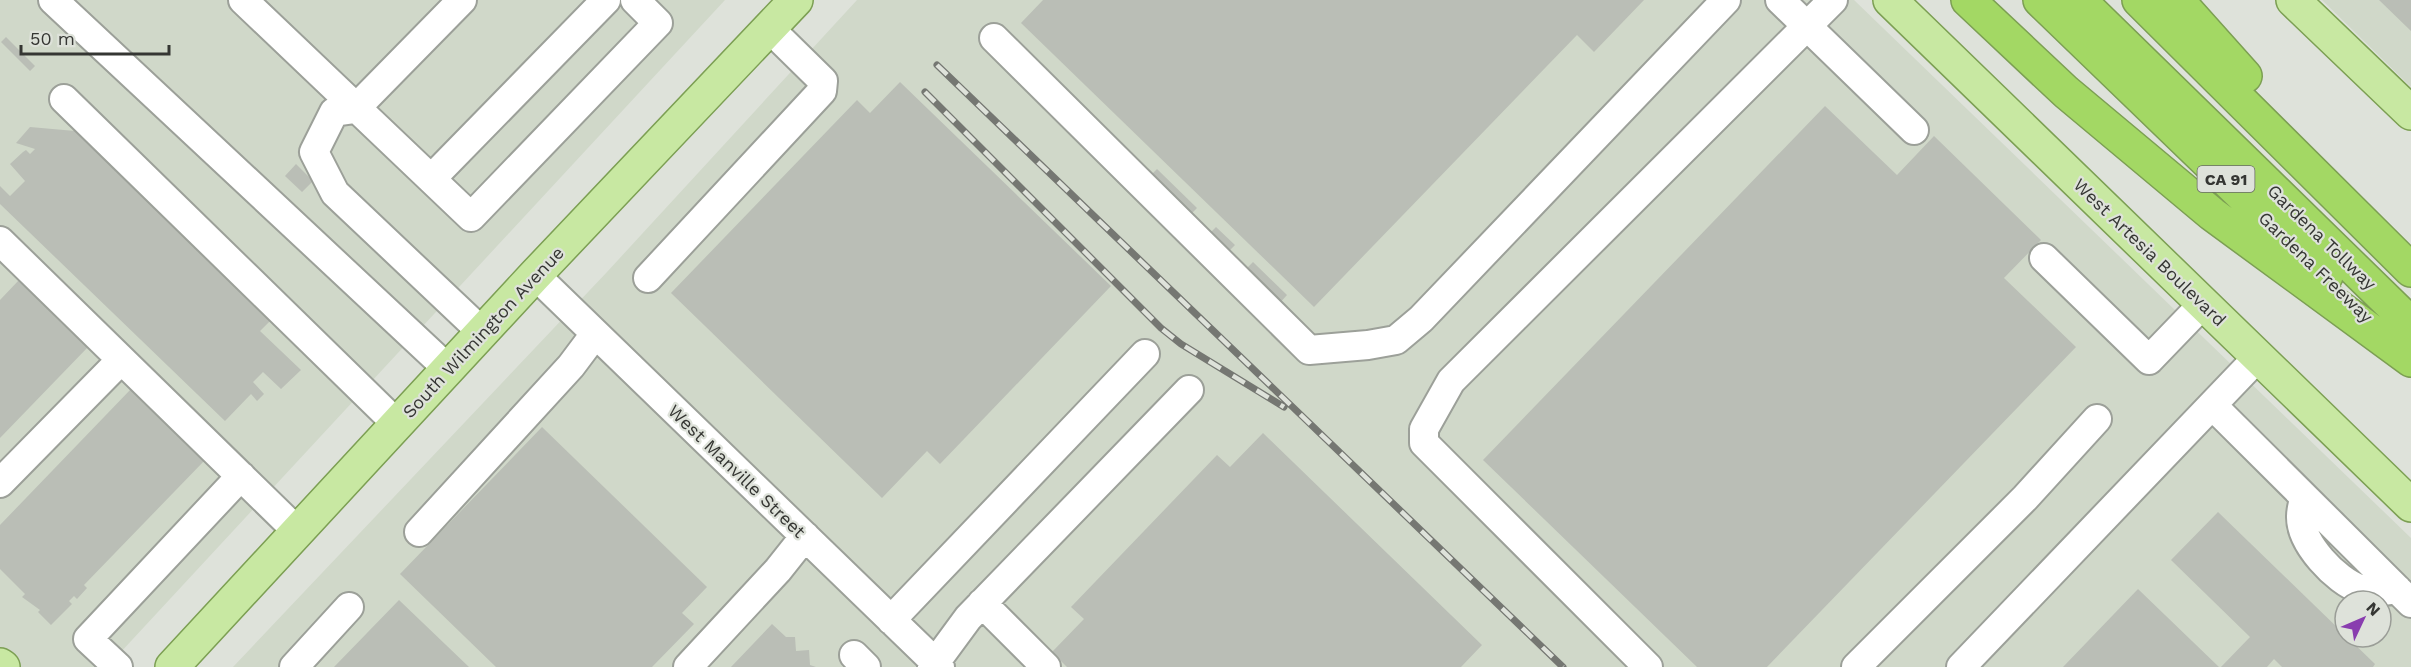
<svg xmlns="http://www.w3.org/2000/svg" width="2411" height="667" viewBox="0 0 2411 667" font-family="'Work Sans',sans-serif">
<rect width="100%" height="100%" fill="#dee2da"/>
<path fill="#d0d8c9" fill-rule="evenodd" d="M 0,0 L 725,0 L 107,667 L 0,667 Z
M 857,0 L 1854,0 L 2411,538 L 2411,667 L 233,667 L 607,272 ZM 2345,601 L 2381,601 L 2381,637 L 2345,637 Z
M 2322,0 L 2411,0 L 2411,87 Z"/>
<path fill="#babeb6" d="M 1043,0 L 1644,0 L 1594,52 L 1577,35 L 1314,307 L 1021,23 Z
M 2379,0 L 2411,0 L 2411,31 Z
M 6,37 L 35,66 L 30,71 L 1,42 Z
M 900,82 L 1111,286 L 940,464 L 927,451 L 882,498 L 671,293 L 857,100 L 870,113 Z
M 1825,106 L 1897,175 L 1934,136 L 2041,240 L 2004,278 L 2076,347 L 1767,667 L 1697,667 L 1483,460 Z
M 30,127 L 75,131 L 101,156 L 107,150 L 116,158 L 110,165 L 118,173 L 124,167 L 130,174 L 125,179 L 271,320 L 260,331 L 301,370 L 281,389 L 263,372 L 253,382 L 264,394 L 257,401 L 251,394 L 225,421 L 0,204 L 0,186 L 10,196 L 25,181 L 10,164 L 23,152 L 26,150 L 30,154 L 35,149 L 16,143 Z
M 296,164 L 313,181 L 302,192 L 285,176 Z
M 1157,169 L 1197,208 L 1187,218 L 1147,179 Z
M 1216,227 L 1235,245 L 1225,255 L 1206,237 Z
M 1253,262 L 1287,295 L 1277,306 L 1243,272 Z
M 19,280 L 88,347 L 0,438 L 0,300 Z
M 131,389 L 205,460 L 84,585 L 87,588 L 77,599 L 74,596 L 69,601 L 72,604 L 51,625 L 38,612 L 40,610 L 22,597 L 25,594 L 0,569 L 0,525 Z
M 542,427 L 707,587 L 682,613 L 694,624 L 652,667 L 496,667 L 400,574 Z
M 1263,433 L 1482,645 L 1461,667 L 1067,667 L 1052,652 L 1084,619 L 1071,607 L 1217,455 L 1230,467 Z
M 2218,512 L 2375,664 L 2373,667 L 2282,667 L 2274,659 L 2267,667 L 2221,667 L 2250,637 L 2171,560 Z
M 2138,589 L 2219,667 L 2063,667 Z
M 399,600 L 469,667 L 334,667 Z
M 772,624 L 786,637 L 795,637 L 796,651 L 809,650 L 810,665 L 816,667 L 731,667 Z"/>
<g fill="none" stroke-linecap="round" stroke-linejoin="round">
<defs>
<path id="minor" d="M 53,0 L 448,369
M 243,0 L 471,217 L 658,23 L 635,0
M 462,0 L 355,109 L 334,112 L 314,152 L 335,193 L 482,332
M 1780,0 L 1914,130
M 994,38 L 1309,350 L 1368,345 L 1396,340 L 1421,319 L 1726,0
M 64,99 L 397,424
M 432,178 L 606,0
M 0,241 L 298,532
M 2044,258 L 2149,360 L 2203,304
M 535,275 L 940,667
M 648,278 L 822,91 L 823,81 L 769,28
M 2212,405 L 2411,603
M 0,483 L 121,360
M 2304,498 C 2303,504 2301,510 2301,516 C 2300,543 2336,581 2360,589 C 2373,593 2385,591 2397,589
M 419,532 L 571,366 L 595,334
M 982,603 L 1046,667
M 891,620 L 1145,354
M 854,655 L 866,667
M 118,667 L 88,639 L 241,476
M 294,667 L 349,607
M 688,667 L 778,570 L 805,536
M 932,667 L 968,618 L 1189,390
M 1648,667 L 1424,443 L 1424,429 L 1451,381 L 1833,0
M 1856,667 L 2025,498 L 2097,419
M 1961,667 L 2258,357"/>
<path id="major" d="M 1890,0 L 2411,505
M 2293,0 L 2411,113
M 0,665 L 3,667
M 172,667 L 535,275 L 796,0"/>
<path id="highway" d="M 1968,0 L 2066,92 L 2212,214 L 2411,360
M 2040,0 L 2326,276
M 2079,0 L 2411,324
M 2139,0 L 2411,270
M 2177,0 L 2245,76"/>
</defs>
<use href="#minor" stroke="#9ca099" stroke-width="32"/>
<use href="#major" stroke="#7c9f53" stroke-width="36"/>
<use href="#highway" stroke="#7c9f53" stroke-width="36"/>
<use href="#minor" stroke="#fff" stroke-width="28"/>
<use href="#major" stroke="#c8e8a2" stroke-width="33"/>
<use href="#highway" stroke="#a3d864" stroke-width="33"/>
<defs>
<path id="rail" d="M 937,65 L 1563,667
M 925,92 L 1161,328 L 1181,344 L 1284,407"/>
</defs>
<use href="#rail" stroke="#757772" stroke-width="7"/>
<use href="#rail" stroke="#dee2da" stroke-width="4.5" stroke-dasharray="14" stroke-linecap="butt"/>
</g>
<g text-anchor="middle" dominant-baseline="central" stroke-width="4.5" stroke-linejoin="round" paint-order="stroke">
<rect fill="#dee2da" stroke="#686a65" stroke-width="1.5" x="2197.5" y="166" width="57" height="26" rx="4.5"/>
<g font-size="16" font-weight="bold" fill="#353633">
<text x="2226" y="179">CA 91</text>
</g>
<g font-size="18" fill="#353633" stroke="#dee2da">
<text transform="translate(2322 237) rotate(44)">Gardena Tollway</text>
<text transform="translate(2150 252) rotate(44)">West Artesia Boulevard</text>
<text transform="translate(2316 267) rotate(44)">Gardena Freeway</text>
<text transform="translate(483 332) rotate(-47)">South Wilmington Avenue</text>
<text transform="translate(737 471) rotate(44)">West Manville Street</text>
</g>
</g>
<g transform="translate(2363 619) rotate(46)"><circle r="28" fill="#dee2da" stroke="#9a9d97" stroke-width="1.5"/>
<path d="M0-4.5L10 22L0 15L-10 22Z" fill="#893daf"/>
<text y="-9" font-size="16" font-weight="bold" text-anchor="middle" fill="#353633">N</text>
</g>
<path d="M21 45v9h148v-9" fill="none" stroke="#353633" stroke-width="3"/>
<text x="30" y="45" font-size="18" fill="#353633" stroke="#dee2da" stroke-width="4.5" paint-order="stroke">50 m</text>
</svg>
